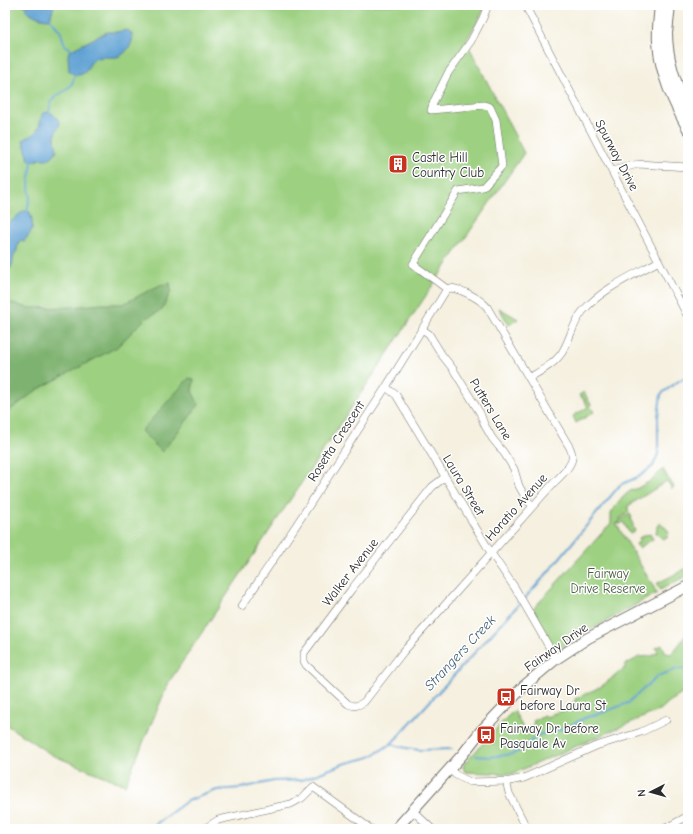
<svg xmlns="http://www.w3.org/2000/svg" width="693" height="834" viewBox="0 0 693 834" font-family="'Comic Neue',sans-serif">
<rect width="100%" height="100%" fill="#fff"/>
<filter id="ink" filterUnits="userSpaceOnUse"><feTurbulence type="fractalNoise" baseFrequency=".025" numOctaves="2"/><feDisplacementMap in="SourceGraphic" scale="8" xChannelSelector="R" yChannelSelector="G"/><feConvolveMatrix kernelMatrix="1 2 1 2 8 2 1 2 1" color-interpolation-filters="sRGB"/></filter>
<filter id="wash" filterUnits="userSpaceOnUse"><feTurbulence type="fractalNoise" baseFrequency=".012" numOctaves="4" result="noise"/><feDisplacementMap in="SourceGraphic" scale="16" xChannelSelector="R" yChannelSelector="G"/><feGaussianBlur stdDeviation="0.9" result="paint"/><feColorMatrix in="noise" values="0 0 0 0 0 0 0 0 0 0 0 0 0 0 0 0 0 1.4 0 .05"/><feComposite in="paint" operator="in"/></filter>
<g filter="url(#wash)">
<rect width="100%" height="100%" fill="#f5f0df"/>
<path fill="#9dd081" stroke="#647e56" d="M 5,5 L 487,5 L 466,41 L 524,153 L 437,279 L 169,682 L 125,785 L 52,755 L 5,724 Z
M 499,308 L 518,319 L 509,325 Z
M 584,392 L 591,405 L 590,406 L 594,412 L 576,423 L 573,416 L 588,407 L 582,397 L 580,397 L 579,395 Z
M 663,469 L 669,480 L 670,480 L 674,487 L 672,489 L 667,481 L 628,506 L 628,510 L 629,512 L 619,519 L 618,524 L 616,523 L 657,593 L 576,638 C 569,643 563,648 555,648 L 551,644 L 532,610 L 611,523 L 611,515 L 612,511 L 623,497 L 630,491 L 638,488 L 652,480 Z
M 630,514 L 632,518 L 630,519 C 634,524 632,526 635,531 L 630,534 L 623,522 L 620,525 L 619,524 L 620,520 Z
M 659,524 L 661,524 L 667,529 L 669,533 L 668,534 L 667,538 L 663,539 L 656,533 L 657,528 L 657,526 Z
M 646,534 L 647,535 L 650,534 L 653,539 L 639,548 L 636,544 L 640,541 L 639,538 Z
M 687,568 L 688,570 L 688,575 L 660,590 L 656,584 Z
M 688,632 L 688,690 L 669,702 L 660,710 L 512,774 L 465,772 L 463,767 L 464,764 L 507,717 L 514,711 L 524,730 L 534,724 L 533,721 L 545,716 L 547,718 L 552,714 L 565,710 L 575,701 L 575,699 L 602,686 L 626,667 L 625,665 L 639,657 L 652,656 L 658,652 L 656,648 L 662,645 L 666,653 L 671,654 L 678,646 Z"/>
<path fill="#7eb26f" stroke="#546e4d" d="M 170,283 L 171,291 L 162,310 L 146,318 L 117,347 L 37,390 L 5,414 L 5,351 L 7,347 L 5,301 L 29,308 L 70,307 L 103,304 L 123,304 L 160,285 Z
M 189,378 L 194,380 L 192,391 L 199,405 L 162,452 L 141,431 Z"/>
<path fill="#5fa1d3" stroke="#45667f" d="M 25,5 L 54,5 L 50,19 C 41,19 34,16 27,11 Z
M 127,30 C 139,36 129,51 120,56 C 112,59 103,55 95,59 C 88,63 89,70 84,73 C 81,75 78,75 75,75 L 69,71 L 68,55 L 69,51 L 107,32 L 116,32 Z
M 49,112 L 53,114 L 60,122 C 60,126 57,128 56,132 C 54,137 56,145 57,150 L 53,156 L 48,159 L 40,159 L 32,162 L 29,160 L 23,140 C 30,136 36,134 39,127 C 41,122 40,118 43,113 Z
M 23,211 L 30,212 C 34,227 34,229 24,241 L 20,240 C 18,244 18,247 17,250 C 15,255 15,251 14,256 C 12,264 13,269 5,272 L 5,232 L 7,225 Z"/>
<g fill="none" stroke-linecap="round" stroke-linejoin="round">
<path stroke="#5fa1d3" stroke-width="2" d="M 50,19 L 60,31 L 65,45 L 72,50
M 49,112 L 51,102 L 56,96 L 65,91 L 72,84 L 75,75
M 27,212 L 30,196 L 29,184 L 32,162
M 524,599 L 544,577 L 620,485 L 640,476 L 653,466 L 658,454 L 658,417 L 661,394 L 680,380 L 688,377
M 391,744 L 406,748 L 419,750 L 452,749
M 476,756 L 490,757 L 512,754 L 519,751 L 538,735 L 563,729 L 587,717 L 599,714 L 628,703 L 658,676 L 677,669 L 688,668
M 149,829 L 187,801 L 217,790 L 241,788 L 274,781 L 302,780 L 343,764 L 370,757 L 391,744 L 521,602"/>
</g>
</g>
<g filter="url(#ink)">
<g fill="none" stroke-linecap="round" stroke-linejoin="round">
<defs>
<path id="street" d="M 525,5 L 688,317
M 612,171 L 638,164 L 688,167
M 447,289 L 413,264 L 458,191 L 483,187 L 502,166 L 496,120 L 490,107 L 484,105 L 431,110 L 434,101 L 448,73 L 471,41 L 483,18 L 488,5
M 422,329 L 429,334 L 442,355 L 453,369 L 480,413 L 484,424 L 492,438 L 504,453 L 514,469 L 519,486 L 527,500 L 533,506
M 529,378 C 542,370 557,363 564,349 C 571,336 573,323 583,311 C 603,288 632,276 659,261
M 386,387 L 396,395 L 491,553 L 515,588 L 556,659
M 242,606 L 295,527 L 386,387 L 445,292 L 447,289 L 451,288 C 463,290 479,298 487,307 L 570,448 C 571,451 573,454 572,458 C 572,467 556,480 550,487 L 403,652 L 364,702 C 358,706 354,707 348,704 L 306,665 L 304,661 L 304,653 L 351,590 L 432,487 L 445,477
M 449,769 L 456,775 L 470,782 L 510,781 L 524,778 L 596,746 L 641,732 L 666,720
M 506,781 L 509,793 L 527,829
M 413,811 L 432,829
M 204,829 L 218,820 L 291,804 L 302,798 L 313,787 L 371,829
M 664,829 L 688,816"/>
<path id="secondary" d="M 660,5 C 659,17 657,30 658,42 C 660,74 673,102 688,129
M 670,5 C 669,14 668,23 667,33 C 667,60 676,85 688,110
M 396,829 L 463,754 L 480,732 L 525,685 L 556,659 L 588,638 L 688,586"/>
</defs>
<use href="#street" stroke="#72706a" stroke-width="8"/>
<use href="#secondary" stroke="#72706a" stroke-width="12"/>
<use href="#street" stroke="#fff" stroke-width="7"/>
<use href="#secondary" stroke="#fff" stroke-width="10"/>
</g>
</g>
<defs>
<symbol id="building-square" viewBox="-11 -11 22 22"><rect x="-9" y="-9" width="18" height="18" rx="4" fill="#c8321e" stroke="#fff"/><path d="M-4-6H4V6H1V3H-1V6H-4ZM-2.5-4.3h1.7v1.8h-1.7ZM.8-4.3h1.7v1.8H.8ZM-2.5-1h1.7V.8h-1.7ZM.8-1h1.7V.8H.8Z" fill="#fff"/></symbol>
<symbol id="bus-square" viewBox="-11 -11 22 22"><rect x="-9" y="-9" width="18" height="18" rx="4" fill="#c8321e" stroke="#fff"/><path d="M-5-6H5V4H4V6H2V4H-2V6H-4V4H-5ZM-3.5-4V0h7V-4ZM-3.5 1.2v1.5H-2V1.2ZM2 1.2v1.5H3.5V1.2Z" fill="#fff"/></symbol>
</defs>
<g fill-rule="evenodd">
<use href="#building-square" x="387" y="153" width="22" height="22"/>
<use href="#bus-square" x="495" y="686" width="22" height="22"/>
<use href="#bus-square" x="475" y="724" width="22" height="22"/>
</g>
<g text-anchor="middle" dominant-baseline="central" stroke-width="3" stroke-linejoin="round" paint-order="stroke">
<g font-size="13" fill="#2b2b2b" stroke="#fff">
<text transform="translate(617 155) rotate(62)">Spurway Drive</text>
<text transform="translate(491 409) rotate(59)">Putters Lane</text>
<text transform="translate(336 441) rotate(-57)">Rosetta Crescent</text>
<text transform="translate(464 485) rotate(59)">Laura Street</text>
<text transform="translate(516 507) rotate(-48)">Horatio Avenue</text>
<text transform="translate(350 572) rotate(-52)">Walker Avenue</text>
<text transform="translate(556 647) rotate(-35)">Fairway Drive</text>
</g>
<g font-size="13" fill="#2b2b2b" stroke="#fff" text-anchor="start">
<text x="412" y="157">Castle Hill<tspan x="412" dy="15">Country Club</tspan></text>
<text x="520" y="690">Fairway Dr<tspan x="520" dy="15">before Laura St</tspan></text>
<text x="500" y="728">Fairway Dr before<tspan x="500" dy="15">Pasquale Av</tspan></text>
</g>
<g font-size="13" fill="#4d5d45" stroke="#fff">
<text x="608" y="573">Fairway<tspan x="608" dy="15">Drive Reserve</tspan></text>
</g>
<g font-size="14" font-style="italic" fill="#426077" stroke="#fff">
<text transform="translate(460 653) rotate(-47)">Strangers Creek</text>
</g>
</g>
<rect width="693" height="834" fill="none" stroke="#fff" stroke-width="20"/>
<g transform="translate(651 792) rotate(264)" stroke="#ffffff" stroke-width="3" paint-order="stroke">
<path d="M0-3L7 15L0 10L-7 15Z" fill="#2b2b2b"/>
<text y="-6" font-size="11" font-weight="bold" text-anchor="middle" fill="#2b2b2b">N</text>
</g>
</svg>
